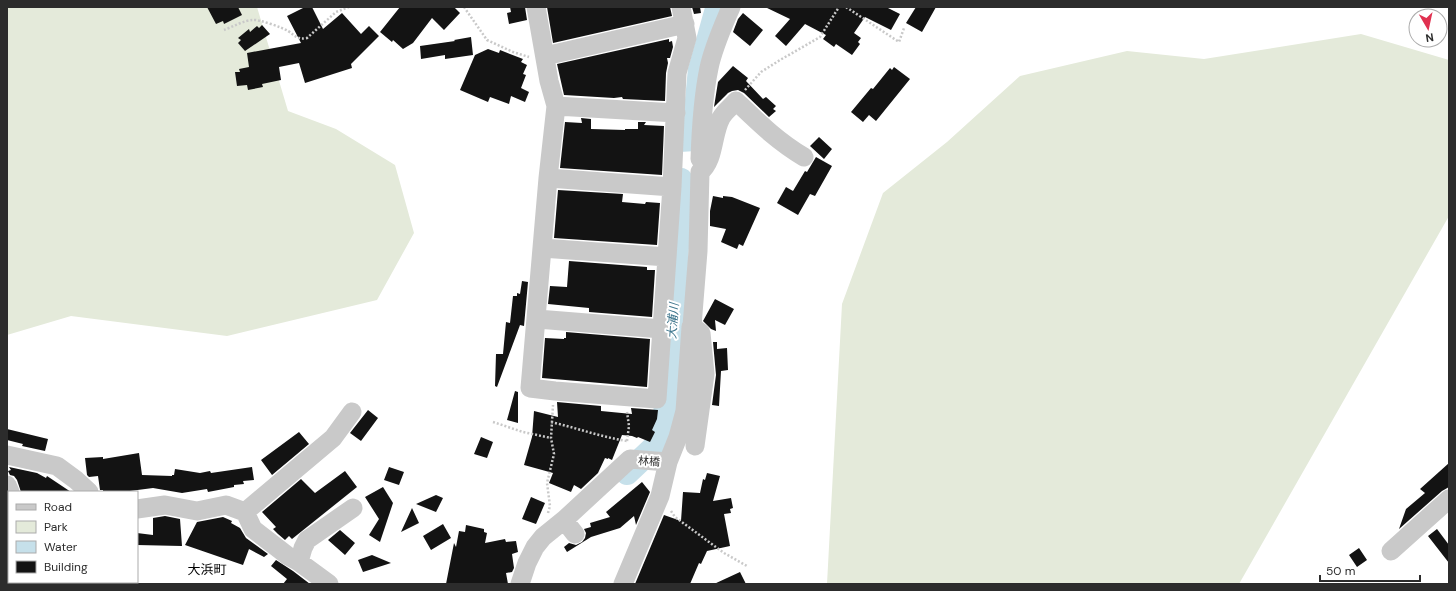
<svg xmlns="http://www.w3.org/2000/svg" width="1456" height="591" viewBox="0 0 1456 591" font-family="'DM Sans','Noto Sans JP',sans-serif">
<rect width="100%" height="100%" fill="#fff"/>
<path fill="#e4eada" d="M 7,7 L 257,7 L 288,111 L 336,129 L 395,165 L 414,233 L 377,300 L 227,336 L 71,316 L 7,335 Z
M 1361,34 L 1449,60 L 1449,216 L 1239,584 L 827,584 L 842,304 L 883,193 L 947,142 L 1020,76 L 1127,51 L 1204,59 Z"/>
<path fill="#c6e0ea" d="M 705,7 L 725,7 L 696,151 L 680,152 L 688,68 Z"/>
<g fill="none" stroke-linecap="round" stroke-linejoin="round">
<path stroke="#c6e0ea" stroke-width="24" d="M 627,473 L 663,439 L 672,332 L 681,180"/>
</g>
<path fill="#131313" d="M 207,7 L 238,7 L 242,15 L 224,24 L 223,21 L 216,24 Z
M 305,7 L 312,7 L 323,29 L 342,13 L 361,34 L 369,26 L 379,36 L 351,64 L 352,68 L 305,83 L 299,63 L 279,67 L 281,80 L 262,84 L 263,87 L 248,90 L 247,85 L 237,86 L 235,72 L 240,72 L 239,69 L 249,67 L 247,53 L 301,43 L 287,16 Z
M 400,7 L 454,7 L 460,13 L 444,30 L 432,18 L 413,43 L 403,49 L 393,40 L 392,42 L 380,32 Z
M 510,7 L 525,7 L 527,20 L 509,24 L 507,13 L 511,12 Z
M 547,7 L 670,7 L 672,16 L 553,43 Z
M 692,7 L 700,7 L 701,13 L 694,14 Z
M 765,7 L 886,7 L 900,14 L 891,30 L 865,17 L 854,33 L 861,38 L 858,42 L 860,44 L 852,55 L 836,44 L 834,47 L 823,39 L 826,35 L 805,24 L 786,46 L 775,36 L 790,19 Z
M 916,7 L 936,7 L 922,32 L 906,23 Z
M 743,13 L 763,30 L 750,46 L 733,32 L 738,19 Z
M 262,25 L 270,34 L 245,51 L 238,43 L 241,40 L 238,38 L 249,29 L 250,32 L 257,26 L 259,28 Z
M 471,37 L 473,55 L 445,59 L 445,55 L 421,59 L 420,46 L 455,41 L 454,40 Z
M 669,39 L 669,42 L 672,41 L 673,47 L 670,58 L 667,58 L 668,63 L 666,73 L 665,101 L 623,99 L 622,97 L 614,98 L 564,95 L 557,64 Z
M 488,49 L 499,53 L 500,50 L 523,59 L 521,62 L 527,65 L 523,74 L 526,75 L 521,88 L 529,92 L 525,102 L 511,96 L 509,104 L 490,97 L 488,102 L 460,90 L 475,55 Z
M 733,66 L 748,78 L 746,81 L 763,99 L 766,97 L 776,106 L 773,109 L 776,111 L 769,117 L 744,93 L 738,90 L 732,91 L 728,93 L 714,107 L 718,82 Z
M 894,67 L 910,79 L 876,121 L 869,115 L 863,122 L 851,112 L 871,88 L 873,89 L 890,68 L 892,70 Z
M 581,118 L 591,119 L 591,129 L 625,130 L 625,129 L 638,129 L 638,122 L 646,122 L 644,125 L 664,126 L 662,175 L 560,168 L 565,122 L 582,123 Z
M 819,137 L 832,149 L 824,159 L 810,146 Z
M 816,157 L 832,166 L 815,196 L 810,194 L 798,215 L 777,203 L 786,187 L 793,191 L 805,171 L 807,172 Z
M 558,190 L 623,194 L 622,202 L 645,204 L 646,202 L 660,203 L 657,245 L 554,238 Z
M 713,196 L 723,198 L 723,196 L 732,197 L 760,208 L 743,246 L 739,244 L 737,249 L 721,242 L 726,229 L 710,226 L 710,211 Z
M 569,261 L 647,267 L 647,270 L 655,270 L 652,317 L 589,312 L 589,308 L 548,304 L 550,286 L 567,287 Z
M 522,281 L 528,282 L 524,326 L 520,325 L 497,387 L 495,386 L 496,354 L 503,354 L 506,322 L 510,323 L 513,296 L 517,296 L 517,293 L 520,294 Z
M 715,299 L 734,309 L 725,325 L 715,320 L 716,331 L 711,329 L 703,321 Z
M 566,332 L 650,339 L 647,387 L 542,378 L 545,338 L 564,339 L 564,338 L 566,338 Z
M 713,342 L 717,342 L 717,349 L 727,348 L 728,370 L 721,371 L 719,406 L 712,405 L 716,375 Z
M 515,391 L 518,392 L 518,423 L 507,420 Z
M 557,402 L 601,406 L 601,411 L 632,414 L 631,408 L 658,410 L 657,419 L 652,430 L 655,432 L 650,442 L 638,437 L 637,438 L 632,436 L 622,435 L 612,460 L 608,458 L 608,459 L 605,458 L 598,473 L 581,489 L 574,485 L 571,492 L 549,483 L 553,473 L 524,465 L 532,437 L 534,411 L 558,417 Z
M 368,410 L 378,418 L 361,441 L 350,433 Z
M 7,429 L 48,439 L 45,451 L 22,446 L 23,444 L 7,440 Z
M 299,432 L 309,444 L 272,475 L 261,460 Z
M 481,437 L 493,442 L 487,458 L 474,454 Z
M 139,453 L 142,475 L 172,476 L 172,475 L 174,475 L 175,469 L 200,473 L 210,471 L 211,473 L 252,467 L 254,480 L 243,481 L 244,484 L 234,485 L 234,487 L 208,492 L 207,489 L 182,493 L 153,488 L 122,492 L 103,492 L 103,490 L 100,490 L 98,476 L 89,477 L 87,475 L 85,458 L 103,457 L 103,459 Z
M 1449,463 L 1449,487 L 1442,491 L 1399,529 L 1406,509 L 1425,493 L 1420,489 Z
M 9,467 L 37,473 L 46,478 L 47,476 L 71,492 L 21,492 L 17,480 L 14,476 L 10,475 L 8,471 L 11,470 Z
M 389,467 L 404,472 L 399,485 L 384,480 Z
M 345,471 L 357,487 L 292,539 L 289,536 L 285,540 L 278,534 L 273,529 L 276,527 L 262,512 L 301,479 L 315,493 Z
M 707,473 L 720,476 L 713,501 L 731,498 L 733,508 L 730,509 L 731,513 L 724,514 L 730,546 L 707,551 L 701,564 L 699,563 L 690,584 L 635,584 L 664,515 L 681,521 L 683,492 L 700,493 L 703,479 L 705,480 Z
M 642,482 L 650,492 L 636,525 L 634,516 L 620,528 L 591,537 L 567,552 L 564,547 L 569,543 L 576,545 L 582,542 L 585,538 L 586,533 L 584,529 L 591,527 L 590,523 L 610,517 L 606,512 Z
M 383,487 L 393,503 L 380,542 L 369,535 L 379,519 L 365,497 Z
M 436,495 L 443,498 L 436,512 L 416,504 Z
M 531,497 L 545,503 L 536,524 L 522,519 Z
M 412,508 L 419,523 L 401,532 Z
M 165,516 L 180,519 L 182,546 L 137,545 L 137,533 L 153,535 L 153,518 Z
M 223,517 L 232,521 L 231,523 L 240,528 L 246,538 L 268,554 L 264,557 L 249,549 L 243,565 L 185,545 L 197,522 Z
M 443,524 L 451,538 L 431,550 L 423,536 Z
M 466,525 L 484,529 L 484,532 L 487,533 L 485,543 L 505,539 L 506,542 L 516,541 L 518,552 L 512,554 L 514,568 L 512,572 L 506,573 L 508,584 L 446,584 L 454,543 L 456,547 L 459,531 L 465,532 Z
M 1437,529 L 1449,545 L 1449,563 L 1428,536 Z
M 340,530 L 355,543 L 345,555 L 328,540 Z
M 1359,548 L 1367,560 L 1357,567 L 1349,555 Z
M 372,555 L 391,563 L 363,572 L 358,560 Z
M 276,560 L 293,571 L 310,584 L 283,584 L 287,579 L 271,566 Z
M 740,572 L 746,584 L 714,584 Z"/>
<g fill="none" stroke-linecap="round" stroke-linejoin="round">
<path stroke="#c9c9c9" stroke-width="2.5" stroke-dasharray="2 2" stroke-linecap="butt" d="M 464,7 L 487,40 L 513,52 L 529,57
M 846,7 L 899,42 L 904,28
M 224,30 C 232,27 245,20 253,20 C 258,19 284,28 288,31 C 296,36 297,40 307,38 L 336,12 L 349,7
M 745,90 L 761,72 L 780,60 L 820,37 L 839,7
M 493,422 L 523,432 L 551,438
M 551,422 C 577,428 601,437 627,441
M 627,441 L 629,426 L 627,412
M 671,511 L 675,517 L 724,553 L 747,566
M 548,513 L 550,506 L 547,483 L 554,454 L 551,438 L 553,405"/>
<path stroke="#c9c9c9" stroke-width="19" d="M 536,7 L 549,81 L 556,106 L 548,178 L 530,388 L 555,391 L 657,399 L 672,187 L 677,73 L 687,38 L 681,7
M 545,56 L 685,24
M 556,106 L 676,113
M 700,159 C 701,129 703,97 709,68 C 713,48 723,26 731,7
M 548,178 L 672,187
M 542,248 L 667,257
M 537,319 L 662,329
M 695,446 L 705,374 L 701,333 L 692,326 L 698,251 L 700,172 C 715,160 712,134 721,118 C 724,112 731,107 736,101 C 758,122 777,141 804,157
M 7,455 L 57,466 L 76,480 L 89,492
M 7,485 L 10,492
M 137,509 L 165,505 L 197,511 L 226,505 L 245,512 L 253,529 L 288,556 L 299,562 L 329,584
M 245,512 L 333,438 L 352,412
M 564,520 L 575,534
M 1391,551 L 1449,499
M 299,562 L 303,548 L 307,540 L 353,508
M 520,584 L 527,563 L 535,547 L 543,537 L 564,520 L 630,459 L 668,462
M 623,584 L 660,496 L 668,462 L 678,437 L 685,411 L 691,327"/>
</g>
<g text-anchor="middle" dominant-baseline="central" stroke-width="4" stroke-linejoin="round" paint-order="stroke">
<g font-size="11" fill="#2c2c2c" stroke="#fff">
<text transform="translate(649 461) rotate(4)">林橋</text>
</g>
<g font-size="12" font-style="italic" fill="#3d758c" stroke="#fff">
<text transform="translate(673 321) rotate(-86)">大浦川</text>
</g>
<g font-size="13" fill="#000" stroke="#fff">
<text x="207" y="569">大浜町</text>
</g>
</g>
<rect width="1456" height="591" fill="none" stroke="#2c2c2c" stroke-width="16"/>
<rect x="8" y="491" width="130" height="92" fill="#ffffff" stroke="#ababab"/>
<rect x="16" y="504" width="20" height="6" fill="#c9c9c9" stroke="#ababab"/>
<text x="44" y="511" font-size="12" fill="#2c2c2c">Road</text>
<rect x="16" y="521" width="20" height="12" fill="#e4eada" stroke="#ababab"/>
<text x="44" y="531" font-size="12" fill="#2c2c2c">Park</text>
<rect x="16" y="541" width="20" height="12" fill="#c6e0ea" stroke="#ababab"/>
<text x="44" y="551" font-size="12" fill="#2c2c2c">Water</text>
<rect x="16" y="561" width="20" height="12" fill="#131313" stroke="#ababab"/>
<text x="44" y="571" font-size="12" fill="#2c2c2c">Building</text>
<g transform="translate(1428 28) rotate(171)"><circle r="19" fill="#ffffff" stroke="#ababab"/>
<path d="M0-3L7 15L0 10L-7 15Z" fill="#e03150"/>
<text y="-6" font-size="11" font-weight="bold" text-anchor="middle" fill="#2c2c2c">N</text>
</g>
<path d="M1320 575v6h100v-6" fill="none" stroke="#2c2c2c" stroke-width="2"/>
<text x="1326" y="575" font-size="12" fill="#2c2c2c" stroke="#ffffff" stroke-width="3" paint-order="stroke">50 m</text>
</svg>
